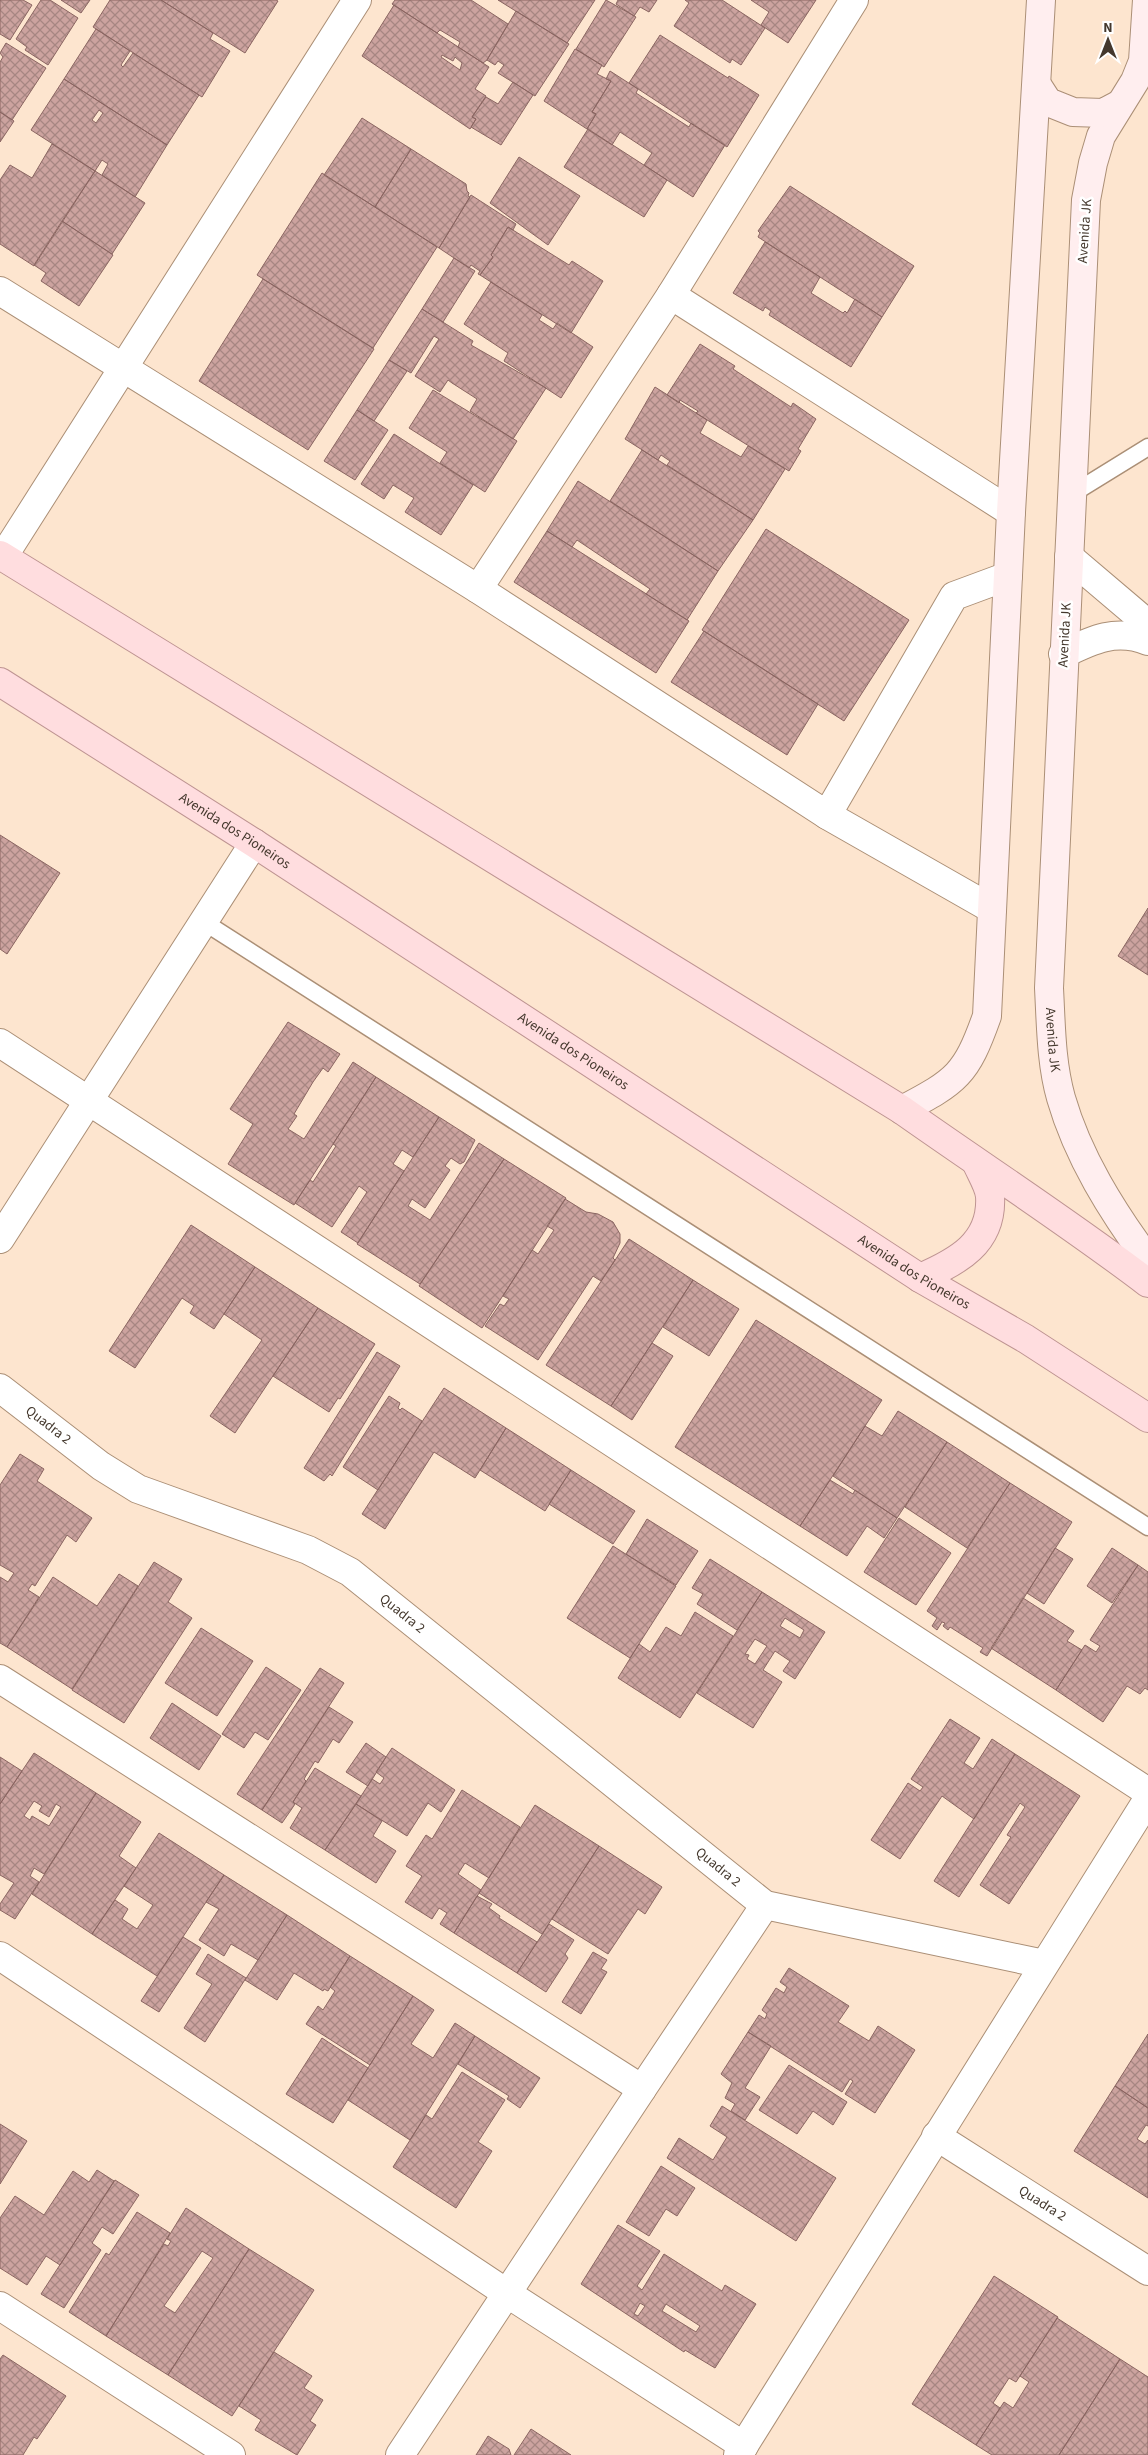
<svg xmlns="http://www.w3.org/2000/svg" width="1148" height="2455" viewBox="0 0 1148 2455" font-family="'Source Sans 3',sans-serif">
<defs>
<pattern id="building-cross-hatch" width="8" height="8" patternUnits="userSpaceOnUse" patternTransform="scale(1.25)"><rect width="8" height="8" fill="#cca39f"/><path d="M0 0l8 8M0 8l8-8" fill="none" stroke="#a78682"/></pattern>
</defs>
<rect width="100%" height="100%" fill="#fde5cf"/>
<path fill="url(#building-cross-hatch)" stroke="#8a6561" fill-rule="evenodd" d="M 0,0 L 23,0 L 32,5 L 10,40 L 0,34 Z
M 41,0 L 50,0 L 78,18 L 48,65 L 25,50 L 27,47 L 16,39 Z
M 61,0 L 90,0 L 81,13 Z
M 110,0 L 161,0 L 213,33 L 210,39 L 230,51 L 202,97 L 93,27 Z
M 161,0 L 276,0 L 278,1 L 245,53 Z
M 395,0 L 471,0 L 508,24 L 487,60 L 483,63 L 458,47 L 460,42 L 440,30 L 437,33 L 392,4 Z
M 498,0 L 595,0 L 567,43 Z
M 606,0 L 636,17 L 604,67 L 576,49 Z
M 618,0 L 657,0 L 649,12 L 640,7 L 634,16 L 616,4 Z
M 685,0 L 722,0 L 765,28 L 741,65 L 732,59 L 730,63 L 674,26 L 689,3 Z
M 751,0 L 816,0 L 788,43 L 761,25 L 769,12 Z
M 394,5 L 489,67 L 475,89 L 486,96 L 472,117 L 476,119 L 470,129 L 362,56 ZM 442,55 L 453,61 L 455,57 L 462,63 L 460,70 L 441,57 Z
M 516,11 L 569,44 L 535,96 L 498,73 L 504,65 L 498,61 L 495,65 L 487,60 Z
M 96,29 L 130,51 L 121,65 L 123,67 L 133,53 L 199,95 L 167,145 L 64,79 Z
M 660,35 L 728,78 L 729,76 L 759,95 L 727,147 L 629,83 Z
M 6,43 L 46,68 L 12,120 L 0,112 L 0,62 L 3,57 L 0,53 Z
M 575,49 L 602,65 L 597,74 L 611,81 L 592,112 L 596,114 L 587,129 L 544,101 Z
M 610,71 L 638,89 L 636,93 L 689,127 L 691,123 L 725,145 L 693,197 L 644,165 L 652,153 L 620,132 L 612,145 L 587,129 L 596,114 L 592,112 L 611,81 L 606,79 Z
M 64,79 L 167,145 L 135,197 L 102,175 L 108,164 L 102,160 L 95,171 L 31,130 ZM 99,110 L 103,113 L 96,123 L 92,120 Z
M 513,82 L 533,95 L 501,145 L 471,127 L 476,119 L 472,117 L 486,97 L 498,104 Z
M 0,112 L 14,121 L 0,142 Z
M 362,118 L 411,149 L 375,207 L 324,175 Z
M 588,129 L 667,180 L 644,217 L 564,167 Z
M 52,144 L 95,171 L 34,266 L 0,244 L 0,180 L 10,165 L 32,178 Z
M 411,149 L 466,184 L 467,191 L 469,193 L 468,196 L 470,197 L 439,248 L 375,207 Z
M 519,157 L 580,196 L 548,245 L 490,203 Z
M 95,171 L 145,203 L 112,254 L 62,221 Z
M 322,173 L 437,247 L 373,348 L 257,275 Z
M 790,186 L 914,266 L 882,317 L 758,237 L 760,233 L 758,231 Z
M 471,195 L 516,224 L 513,230 L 508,227 L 491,255 L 493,257 L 480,275 L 478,274 L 480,271 L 471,265 L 469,268 L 439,248 Z
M 62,221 L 113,255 L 79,306 L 41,281 L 46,273 L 34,265 Z
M 508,227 L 569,265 L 572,261 L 603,281 L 571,333 L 480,275 L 493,257 L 491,255 Z
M 765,242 L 820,277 L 811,293 L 843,313 L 845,311 L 847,313 L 855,299 L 882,317 L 851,367 L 769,315 L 771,311 L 765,307 L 763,311 L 733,293 Z
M 454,258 L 475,271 L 443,322 L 422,309 Z
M 263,279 L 374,349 L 308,450 L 199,381 Z
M 491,282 L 542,315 L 539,320 L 553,329 L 557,323 L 593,347 L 561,398 L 504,361 L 508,353 L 464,324 Z
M 422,309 L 473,341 L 471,345 L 546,388 L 513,439 L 470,411 L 477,399 L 452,383 L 448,380 L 440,392 L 415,376 L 439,339 L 434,336 L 411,373 L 389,360 Z
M 700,344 L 735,366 L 733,369 L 791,407 L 793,403 L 816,419 L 798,449 L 801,451 L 789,471 L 696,413 L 698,411 L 680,400 L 679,403 L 667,395 Z
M 389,360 L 407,371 L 374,421 L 357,410 Z
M 655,387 L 707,420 L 700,433 L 741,457 L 748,446 L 785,469 L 753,520 L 667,465 L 670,461 L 661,455 L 658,460 L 625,439 Z
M 433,390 L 517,441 L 485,492 L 440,463 L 447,452 L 409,428 Z
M 357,410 L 388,430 L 355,480 L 324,461 Z
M 394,434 L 473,485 L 441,535 L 405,512 L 414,498 L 393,485 L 384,499 L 361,484 Z
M 642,450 L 753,520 L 718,571 L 610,501 Z
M 578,481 L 718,571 L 687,620 L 646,594 L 650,589 L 577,540 L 572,547 L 547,531 Z
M 766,529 L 909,620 L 844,721 L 702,630 Z
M 547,531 L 689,621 L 656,673 L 514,582 Z
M 704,631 L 818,704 L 787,755 L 671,682 Z
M 0,835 L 60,873 L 7,954 L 0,949 Z
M 1148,908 L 1148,975 L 1118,956 Z
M 288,1022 L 340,1054 L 328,1072 L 323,1068 L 313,1082 L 294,1114 L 297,1116 L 288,1129 L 304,1139 L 353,1062 L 376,1077 L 294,1205 L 228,1164 L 253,1124 L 230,1109 Z
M 376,1077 L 439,1117 L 413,1157 L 402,1150 L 393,1164 L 404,1171 L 358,1243 L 341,1232 L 367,1192 L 359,1186 L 332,1227 L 295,1203 L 310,1180 L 313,1182 L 336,1146 L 333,1144 Z
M 439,1117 L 475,1140 L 464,1162 L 460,1164 L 451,1158 L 445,1166 L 450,1170 L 425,1208 L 412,1199 L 408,1206 L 430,1220 L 479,1143 L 504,1159 L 420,1284 L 357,1244 Z
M 504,1159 L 566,1198 L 482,1328 L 419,1286 Z
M 565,1199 L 586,1212 L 598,1214 L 613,1222 L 620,1234 L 620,1243 L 613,1258 L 615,1260 L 601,1281 L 593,1276 L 538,1360 L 485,1326 L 500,1304 L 504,1306 L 509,1299 L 503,1296 L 532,1250 L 538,1254 L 554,1230 L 547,1226 Z
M 191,1225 L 255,1267 L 214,1329 L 190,1313 L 194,1306 L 182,1298 L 135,1368 L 109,1351 Z
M 629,1239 L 693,1280 L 611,1406 L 546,1365 Z
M 255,1267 L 318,1308 L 235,1433 L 210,1416 L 262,1340 L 224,1314 Z
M 693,1280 L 739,1309 L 709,1356 L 663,1327 Z
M 318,1308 L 375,1344 L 340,1399 L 338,1398 L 329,1412 L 273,1376 Z
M 756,1320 L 882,1400 L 800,1526 L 675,1447 Z
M 652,1343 L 673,1356 L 632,1420 L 611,1406 Z
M 377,1352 L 400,1366 L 332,1476 L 330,1474 L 324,1481 L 304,1468 Z
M 444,1388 L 506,1428 L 475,1478 L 434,1452 L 385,1529 L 362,1514 Z
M 389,1396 L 400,1403 L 398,1408 L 400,1410 L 402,1408 L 422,1421 L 378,1490 L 343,1467 Z
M 898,1411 L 947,1442 L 897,1518 L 833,1476 L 865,1426 L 882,1436 Z
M 506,1428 L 571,1470 L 545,1511 L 480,1470 Z
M 947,1442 L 1010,1483 L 967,1548 L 905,1507 Z
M 20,1454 L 44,1469 L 37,1481 L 92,1518 L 76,1542 L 67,1535 L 35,1586 L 32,1584 L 28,1590 L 39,1597 L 7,1647 L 0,1643 L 0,1577 L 8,1582 L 14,1573 L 0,1565 L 0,1485 Z
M 571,1470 L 635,1511 L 613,1544 L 549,1504 Z
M 830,1480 L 853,1494 L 855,1490 L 897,1518 L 884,1538 L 867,1526 L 847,1556 L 800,1526 Z
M 1010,1483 L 1072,1522 L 987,1656 L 980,1652 L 983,1648 L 950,1627 L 948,1630 L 943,1626 L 945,1623 L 942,1622 L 937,1630 L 932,1626 L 937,1618 L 927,1611 Z
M 899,1518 L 951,1553 L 916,1605 L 864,1572 Z
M 647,1519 L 698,1551 L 676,1585 L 626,1554 Z
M 613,1546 L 676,1586 L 630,1658 L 567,1618 Z
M 1055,1548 L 1073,1559 L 1044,1604 L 1027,1593 Z
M 1112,1548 L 1138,1565 L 1112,1603 L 1087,1586 Z
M 710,1559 L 762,1592 L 737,1630 L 697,1604 L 703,1594 L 692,1588 Z
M 154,1562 L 182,1579 L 168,1602 L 192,1618 L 124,1723 L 72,1690 Z
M 1138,1565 L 1148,1572 L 1148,1690 L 1145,1688 L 1140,1694 L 1127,1686 L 1103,1722 L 1056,1690 L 1085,1645 L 1096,1652 L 1100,1646 L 1090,1640 Z
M 119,1574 L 138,1586 L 72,1689 L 7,1647 L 53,1577 L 97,1606 Z
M 762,1592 L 825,1632 L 795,1679 L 783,1671 L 790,1661 L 775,1651 L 763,1670 L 782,1682 L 753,1728 L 697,1693 ZM 785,1618 L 804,1630 L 800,1638 L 780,1626 ZM 755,1639 L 767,1646 L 755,1664 L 747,1659 L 749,1655 L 745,1654 Z
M 1023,1598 L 1074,1631 L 1067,1641 L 1082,1650 L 1056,1690 L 991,1648 Z
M 695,1612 L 733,1636 L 680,1718 L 618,1678 L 639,1644 L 650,1652 L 666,1627 L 681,1636 Z
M 201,1628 L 253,1661 L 217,1716 L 165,1683 Z
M 266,1667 L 301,1690 L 268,1740 L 255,1732 L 244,1748 L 222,1734 Z
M 320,1668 L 344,1683 L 262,1810 L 237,1794 Z
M 172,1703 L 221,1736 L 199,1770 L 150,1738 Z
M 329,1707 L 353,1722 L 339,1743 L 333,1739 L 318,1763 L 315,1761 L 304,1779 L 306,1781 L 293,1802 L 295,1804 L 291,1810 L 282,1823 L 262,1810 Z
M 950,1719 L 980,1738 L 964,1763 L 973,1769 L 992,1739 L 1015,1754 L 974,1819 L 942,1796 L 900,1859 L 871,1840 L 908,1783 L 920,1791 L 923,1787 L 911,1779 Z
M 366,1743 L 386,1757 L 368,1786 L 346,1772 Z
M 392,1748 L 455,1790 L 441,1812 L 428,1803 L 407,1836 L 356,1804 L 372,1779 L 380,1784 L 384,1778 L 376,1772 Z
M 34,1753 L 96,1793 L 44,1874 L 34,1868 L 30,1876 L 39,1882 L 15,1919 L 0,1910 L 0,1904 L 14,1883 L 0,1875 L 0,1804 ZM 34,1801 L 42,1806 L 39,1811 L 49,1817 L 56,1804 L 61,1807 L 49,1826 L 32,1816 L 30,1820 L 24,1816 Z
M 1015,1754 L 1080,1796 L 1009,1904 L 980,1885 L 1011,1837 L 1007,1835 L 1025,1807 L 1020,1803 L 959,1897 L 934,1881 Z
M 0,1757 L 22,1771 L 0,1804 Z
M 315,1768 L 361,1796 L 325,1850 L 290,1828 L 302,1808 L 293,1802 Z
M 462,1790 L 520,1827 L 489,1878 L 465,1863 L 458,1874 L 481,1890 L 454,1933 L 440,1924 L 447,1913 L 439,1908 L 432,1919 L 405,1902 L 422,1876 L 406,1866 L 426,1835 L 432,1839 Z
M 96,1793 L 141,1822 L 119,1856 L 136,1868 L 92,1934 L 32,1894 Z
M 356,1804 L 382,1821 L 373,1836 L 396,1851 L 376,1883 L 325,1850 Z
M 535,1805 L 599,1846 L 542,1934 L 479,1893 Z
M 159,1833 L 224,1875 L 157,1976 L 92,1934 L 115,1900 L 128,1909 L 122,1919 L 137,1929 L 153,1905 L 124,1886 Z
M 599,1846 L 662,1887 L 645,1914 L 638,1909 L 608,1954 L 552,1919 Z
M 224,1875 L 287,1915 L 258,1960 L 231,1944 L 224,1956 L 199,1940 L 219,1909 L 206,1902 Z
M 477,1896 L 492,1904 L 489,1908 L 500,1916 L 499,1918 L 537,1942 L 517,1973 L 454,1933 Z
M 287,1915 L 350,1956 L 328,1991 L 324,1989 L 323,1991 L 294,1973 L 277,2000 L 245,1980 Z
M 549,1924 L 574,1940 L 565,1954 L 568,1958 L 546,1992 L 517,1973 Z
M 183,1937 L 201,1948 L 159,2012 L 141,2001 Z
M 593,1952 L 607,1960 L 601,1969 L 607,1972 L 581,2014 L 562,2002 Z
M 208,1954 L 246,1978 L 205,2042 L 184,2028 L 212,1984 L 196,1974 Z
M 350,1956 L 413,1996 L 370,2065 L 306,2024 L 318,2006 L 323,2010 L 335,1991 L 330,1987 Z
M 789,1968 L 849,2006 L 838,2022 L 869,2041 L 878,2026 L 915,2050 L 875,2113 L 845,2094 L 853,2081 L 850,2079 L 842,2092 L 748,2032 L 759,2015 L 765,2019 L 767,2014 L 762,2010 L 776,1988 L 784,1993 L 787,1987 L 780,1982 Z
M 413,1996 L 434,2010 L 411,2044 L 433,2058 L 455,2023 L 475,2036 L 410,2140 L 348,2100 Z
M 748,2032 L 771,2046 L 745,2088 L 760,2097 L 745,2120 L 731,2111 L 735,2104 L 725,2098 L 732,2083 L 721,2074 Z
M 1148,2034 L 1148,2108 L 1115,2086 Z
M 475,2036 L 540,2078 L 520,2108 L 507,2099 L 509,2096 L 458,2064 Z
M 322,2038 L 368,2068 L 333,2123 L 286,2094 Z
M 789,2065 L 847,2102 L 833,2125 L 813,2111 L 797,2134 L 759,2110 Z
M 462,2072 L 505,2100 L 478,2142 L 492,2151 L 456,2208 L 393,2167 L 426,2115 L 432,2119 Z
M 1115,2086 L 1148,2108 L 1148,2126 L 1146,2125 L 1137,2139 L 1145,2144 L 1148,2140 L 1148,2198 L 1074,2151 Z
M 722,2106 L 836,2178 L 796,2241 L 667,2158 L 679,2138 L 713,2160 L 727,2137 L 710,2126 Z
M 0,2124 L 27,2141 L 0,2184 Z
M 661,2166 L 695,2188 L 677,2216 L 666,2209 L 649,2236 L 626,2222 Z
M 97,2170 L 114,2181 L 60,2265 L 46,2256 L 27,2285 L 0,2268 L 0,2218 L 15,2196 L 44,2215 L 73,2171 L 89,2182 Z
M 115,2180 L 139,2195 L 113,2234 L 102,2227 L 92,2243 L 101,2250 L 64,2308 L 41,2294 Z
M 186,2208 L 249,2249 L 168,2375 L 106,2336 L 164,2244 L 168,2246 L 171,2241 L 167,2239 ZM 202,2251 L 213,2258 L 175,2313 L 164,2306 Z
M 137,2212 L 170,2233 L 106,2336 L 69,2312 L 106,2253 L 109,2255 Z
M 618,2225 L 660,2251 L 637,2286 L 642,2290 L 664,2254 L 722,2291 L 725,2285 L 756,2304 L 715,2368 L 685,2350 L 684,2352 L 581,2284 ZM 640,2303 L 645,2306 L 638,2316 L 634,2314 ZM 666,2304 L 700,2326 L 696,2332 L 662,2311 Z
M 249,2249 L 314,2290 L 232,2416 L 168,2375 Z
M 994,2276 L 1058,2317 L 1016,2382 L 1009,2378 L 993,2403 L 1000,2408 L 976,2445 L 912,2404 Z
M 1057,2318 L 1120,2359 L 1059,2455 L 992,2455 L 976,2445 L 1004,2402 L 1013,2408 L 1029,2382 L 1020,2376 Z
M 274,2352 L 312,2376 L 304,2388 L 323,2400 L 310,2421 L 316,2425 L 297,2455 L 255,2430 L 261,2420 L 239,2406 Z
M 3,2355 L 66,2396 L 37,2439 L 34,2437 L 23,2455 L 0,2455 L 0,2359 Z
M 1120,2359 L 1148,2377 L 1148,2455 L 1059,2455 Z
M 531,2429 L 571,2455 L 514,2455 Z
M 488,2436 L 509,2449 L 511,2455 L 476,2455 Z"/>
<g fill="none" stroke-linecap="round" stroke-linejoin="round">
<defs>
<path id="lane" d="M 1072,494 L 1148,447
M 204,922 L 1148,1527"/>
<g id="street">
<path d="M 0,291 L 478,589 L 827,815 L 954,596 L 1008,576"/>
<path d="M 671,295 L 854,0"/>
<path d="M 3,557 L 357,0"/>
<path d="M 1069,557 L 1148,624"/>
<path d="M 478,589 L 671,295 L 1011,512"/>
<path d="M 1063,654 C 1092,640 1116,628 1148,641"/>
<path d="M 827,815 L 992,909"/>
<path d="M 0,1043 L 1148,1792"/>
<path d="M 0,1239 L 254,843"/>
<path id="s1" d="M 0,1388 L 101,1466 L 138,1489 L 308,1550 L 350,1572 L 765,1905 L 1044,1964"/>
<path d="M 0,1679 L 642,2089 L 765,1905"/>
<path d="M 0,1956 L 508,2294 L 744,2446"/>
<path id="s2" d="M 936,2136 L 1148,2271"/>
<path d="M 0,2306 L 231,2455"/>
<path d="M 400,2455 L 642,2089"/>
<path d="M 738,2455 L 1148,1799"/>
</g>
<g id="secondary">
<path id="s3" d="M 1147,0 L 1143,61 L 1135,81 L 1101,136 L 1093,163 L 1086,200 L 1049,988 C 1051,1025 1051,1063 1061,1098 C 1078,1157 1112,1211 1148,1260"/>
<path d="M 1037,85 L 1048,102 L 1073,112 L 1103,113 L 1120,104"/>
<path d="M 902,1110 C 957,1081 966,1075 987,1016 L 1011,512 L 1041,0"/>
</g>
<g id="primary">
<path d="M 0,555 L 902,1110 C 984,1168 1068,1222 1148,1283"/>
<path id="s4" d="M 0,682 L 254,843 L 920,1278 L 1026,1339 L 1148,1418"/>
<path d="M 920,1278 C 957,1262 993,1243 990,1196 C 989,1186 981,1173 977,1164"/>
</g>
</defs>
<use href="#lane" stroke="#ab8f76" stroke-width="19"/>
<use href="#street" stroke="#ab8f76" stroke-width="30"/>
<use href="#secondary" stroke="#ab8f76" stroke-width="30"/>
<use href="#primary" stroke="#be9492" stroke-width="30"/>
<use href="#lane" stroke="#fff" stroke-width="16"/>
<use href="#street" stroke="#fff" stroke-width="28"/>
<use href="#secondary" stroke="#ffeeef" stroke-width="28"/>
<use href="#primary" stroke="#ffdddf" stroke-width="28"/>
</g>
<g text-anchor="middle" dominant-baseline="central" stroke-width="5" stroke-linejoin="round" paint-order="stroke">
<g font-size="14" fill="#44382d" stroke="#fff">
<text transform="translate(1085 231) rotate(-86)">Avenida JK</text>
<text transform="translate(1065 635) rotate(-87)">Avenida JK</text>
<text stroke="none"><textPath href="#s4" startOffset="278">Avenida dos Pioneiros</textPath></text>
<text stroke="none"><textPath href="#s3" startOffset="1054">Avenida JK</textPath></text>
<text stroke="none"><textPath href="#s4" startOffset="682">Avenida dos Pioneiros</textPath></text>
<text stroke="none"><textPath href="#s4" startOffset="1088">Avenida dos Pioneiros</textPath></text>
<text stroke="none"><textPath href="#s1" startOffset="61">Quadra 2</textPath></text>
<text stroke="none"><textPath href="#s1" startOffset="466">Quadra 2</textPath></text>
<text stroke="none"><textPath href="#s1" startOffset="871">Quadra 2</textPath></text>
<text stroke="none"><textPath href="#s2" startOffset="126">Quadra 2</textPath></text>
</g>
</g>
<g transform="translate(1108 40)" stroke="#ffffff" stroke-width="4" paint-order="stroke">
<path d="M0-4L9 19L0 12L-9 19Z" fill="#44382d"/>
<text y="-8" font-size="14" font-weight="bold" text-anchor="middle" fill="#44382d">N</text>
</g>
</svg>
